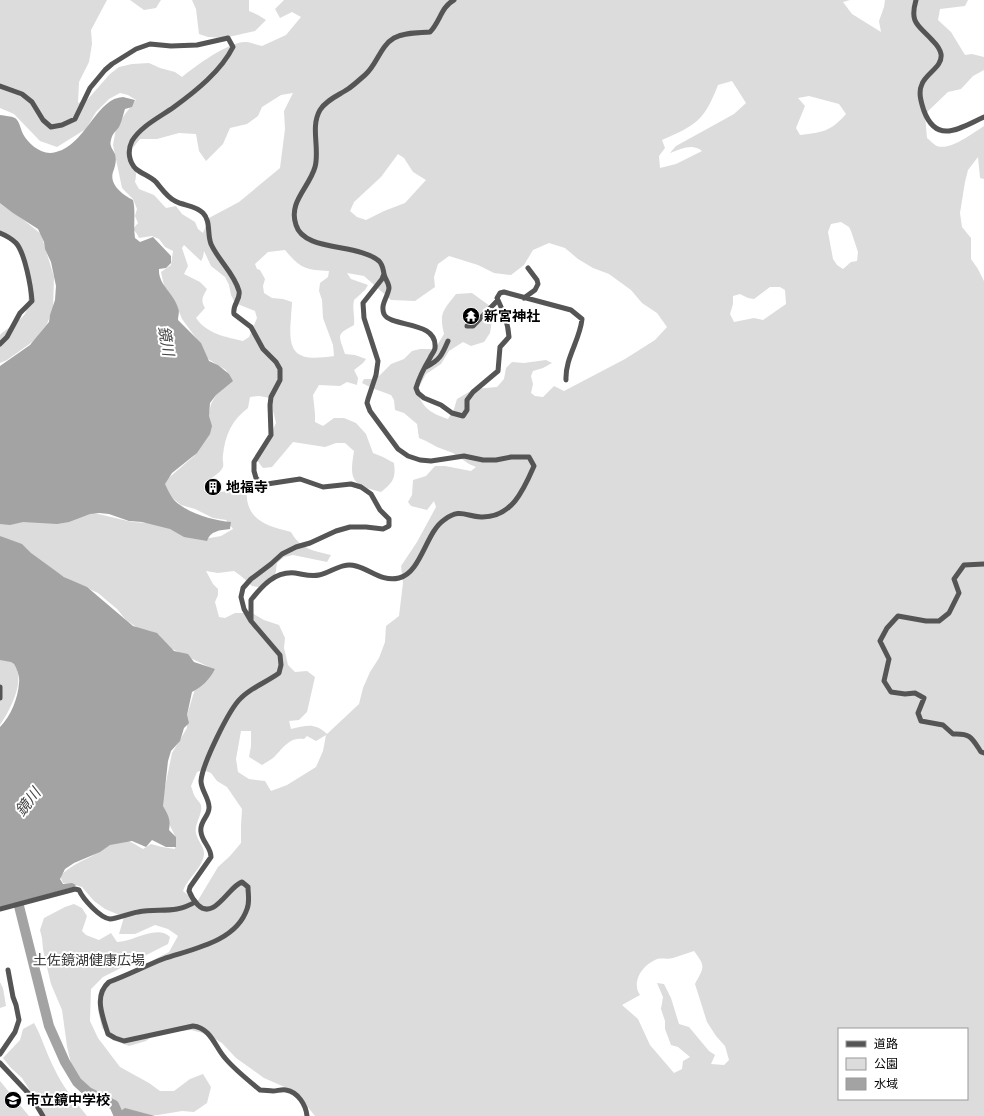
<svg xmlns="http://www.w3.org/2000/svg" width="984" height="1116" viewBox="0 0 984 1116" font-family="Karla,'Noto Sans JP',sans-serif">
<rect width="100%" height="100%" fill="#fff"/>
<path fill="#dcdcdc" fill-rule="evenodd" d="M 0,0 L 107,0 L 91,30 L 92,44 L 89,62 L 79,82 L 78,103 L 87,100 L 110,74 L 119,67 L 132,64 L 149,63 L 160,68 L 175,72 L 182,77 C 195,66 231,40 247,42 C 252,43 257,45 262,46 L 286,35 L 301,17 L 292,12 L 280,18 L 275,9 L 284,0 L 850,0 L 843,2 L 852,14 L 881,32 L 879,21 L 884,7 L 885,0 L 968,0 L 965,6 L 940,9 L 938,20 L 951,32 L 965,55 L 972,54 L 984,57 L 984,70 L 973,76 L 961,89 L 948,92 L 925,114 L 927,138 C 930,140 934,145 937,146 C 950,151 973,133 984,126 L 984,179 L 980,178 L 978,157 L 968,170 L 965,182 L 960,213 L 962,227 L 971,238 L 971,259 L 978,269 L 984,281 L 984,1116 L 315,1116 L 296,1092 L 264,1078 L 236,1058 L 222,1043 L 207,1034 L 191,1030 L 156,1033 L 146,1041 L 129,1046 L 113,1040 L 102,1028 L 98,1010 L 101,994 L 112,981 L 169,952 L 178,936 L 168,929 L 155,925 L 135,934 L 119,934 L 124,917 L 105,909 L 94,901 L 82,887 L 72,884 L 63,883 L 60,876 C 72,865 78,863 92,856 C 101,851 109,843 120,841 C 128,839 136,845 143,849 L 151,844 L 162,847 L 175,849 L 176,838 L 160,805 L 163,797 L 172,753 L 187,728 L 187,715 L 195,689 L 213,669 L 170,648 L 163,642 L 159,635 L 150,631 L 139,629 L 126,620 L 117,609 L 98,593 L 66,578 L 0,536 L 0,521 L 90,512 L 132,522 L 149,523 L 173,529 L 204,539 L 221,536 L 233,529 L 226,520 L 213,518 L 195,509 L 181,505 L 170,496 L 164,482 L 194,456 L 202,442 L 211,404 L 216,395 L 230,379 L 226,370 L 208,359 L 203,352 L 196,338 L 182,319 L 178,309 L 165,290 L 161,272 L 171,265 L 173,251 L 165,247 L 159,239 L 152,236 L 139,238 L 137,234 L 133,229 L 138,223 L 135,216 L 137,209 L 133,199 L 122,188 L 113,145 L 116,128 L 125,114 L 136,100 L 128,95 L 120,93 L 109,99 L 96,112 L 86,129 L 57,147 L 40,141 L 14,114 L 0,108 ZM 732,81 L 746,103 L 734,114 L 676,146 L 670,153 C 681,149 692,143 702,151 L 676,164 L 660,168 L 659,156 L 665,148 L 662,140 C 696,125 704,121 718,85 ZM 293,93 L 284,111 L 285,129 L 280,168 L 239,202 L 209,218 L 203,233 L 198,229 L 195,222 L 182,214 L 176,206 L 166,208 L 154,195 L 139,189 L 135,182 C 138,170 134,164 127,155 L 140,139 L 157,139 L 179,133 L 196,134 L 199,151 L 206,161 L 223,144 L 230,128 L 247,124 L 258,116 L 262,107 L 281,95 ZM 809,96 L 839,104 L 846,114 C 830,132 823,132 800,135 L 796,128 L 805,106 L 798,98 ZM 398,154 L 404,158 L 413,172 L 426,180 L 405,203 L 384,211 L 366,220 L 357,217 L 350,211 L 354,202 L 381,177 ZM 841,222 L 849,227 L 851,231 L 858,252 L 857,261 L 851,262 L 843,269 L 837,265 L 833,259 L 828,232 L 831,224 ZM 549,243 L 565,248 L 578,259 L 593,268 L 609,274 L 631,290 L 642,303 L 657,313 L 667,327 L 655,340 L 625,359 L 564,391 L 554,386 L 543,397 L 535,396 L 531,393 L 533,384 L 531,376 L 533,371 L 543,368 L 552,363 L 546,360 L 524,363 L 512,362 L 506,368 L 504,379 L 497,387 L 474,389 L 457,399 L 454,409 L 448,419 C 431,413 423,409 417,391 L 426,374 L 441,364 L 449,351 L 463,342 L 471,346 L 484,342 L 490,333 L 494,309 L 472,293 L 456,294 C 443,311 439,312 444,334 L 435,349 L 420,349 L 412,351 L 404,359 L 391,364 L 379,376 L 373,379 L 364,379 L 362,383 L 372,388 L 391,395 L 394,400 L 395,410 L 404,413 L 417,424 L 419,438 L 426,441 L 437,447 L 453,453 L 469,464 L 476,467 L 471,471 L 445,466 L 435,466 L 426,476 L 413,480 L 412,495 L 408,502 L 411,506 L 427,510 L 434,501 L 436,507 L 417,542 L 401,566 L 403,583 L 399,616 L 386,626 L 385,642 L 379,658 L 370,672 L 363,688 L 359,704 L 327,734 C 314,722 306,726 291,729 L 289,721 L 299,720 L 307,712 L 315,677 L 307,671 L 295,672 L 288,665 L 284,648 L 285,638 L 279,625 L 264,620 L 252,613 L 235,613 L 225,618 L 219,617 L 215,602 L 218,595 L 218,589 L 213,584 L 206,571 L 218,573 L 234,571 L 241,576 L 252,586 L 263,588 L 275,577 L 277,563 L 284,557 L 293,555 L 327,562 L 331,555 C 314,551 300,549 291,532 C 273,527 254,524 248,504 C 246,497 247,489 246,482 C 232,490 220,495 204,491 L 204,483 C 209,479 220,474 223,467 C 224,464 222,459 223,455 C 225,435 232,420 248,408 L 250,397 L 259,396 L 270,398 L 276,423 L 270,436 L 256,459 L 263,468 L 272,467 L 293,442 L 325,447 L 336,443 L 345,443 L 354,451 C 349,481 352,484 381,492 C 393,482 396,479 394,463 L 383,457 L 373,453 L 366,434 L 356,423 L 344,418 L 334,418 L 323,426 L 315,422 L 315,414 L 313,395 L 319,385 L 340,386 L 347,382 L 357,385 L 358,378 L 354,370 L 363,363 L 366,359 L 355,355 L 345,354 C 339,335 335,335 354,325 C 355,316 352,308 354,300 L 365,290 L 368,285 L 351,279 L 347,273 L 364,276 L 391,300 L 415,301 L 435,287 L 434,277 L 438,264 L 449,256 L 478,265 L 494,273 L 511,275 L 524,265 L 533,250 ZM 184,245 L 201,261 L 203,257 L 204,251 L 211,266 L 225,277 L 229,285 L 231,295 L 235,303 L 255,311 L 257,318 L 249,337 L 243,341 C 226,337 207,334 196,318 L 205,308 C 200,300 203,296 207,289 L 200,282 L 184,274 L 188,266 L 182,248 ZM 285,250 C 300,268 305,270 329,271 L 328,277 L 320,283 L 319,291 L 322,300 L 323,318 L 333,345 L 334,356 C 299,361 287,357 291,318 C 291,312 292,307 292,302 L 283,299 L 272,298 L 264,293 L 263,286 L 265,279 L 260,270 L 257,269 L 255,264 L 268,252 ZM 770,287 L 780,287 L 785,290 L 786,304 L 763,320 L 754,318 L 734,322 L 730,314 L 733,304 L 733,296 L 740,294 L 748,298 L 754,299 ZM 241,731 L 251,731 L 251,746 L 249,757 L 262,765 C 265,763 269,761 273,758 C 283,749 288,737 304,739 L 307,736 L 316,741 L 326,735 L 323,751 L 316,767 L 287,785 L 271,791 L 265,781 L 249,779 L 238,772 L 236,759 ZM 203,770 L 211,773 L 217,781 L 227,787 L 242,809 L 241,826 L 241,843 L 230,856 L 218,867 L 197,902 L 183,891 C 187,879 199,871 203,859 C 207,848 198,843 196,833 C 194,824 203,814 201,805 C 199,801 196,799 194,795 C 193,792 192,789 191,786 L 197,772 ZM 694,951 C 706,967 704,967 695,984 L 707,1022 L 716,1036 L 725,1046 L 729,1060 L 724,1065 L 711,1064 L 715,1055 L 709,1051 L 689,1027 L 679,1024 L 671,998 L 664,984 L 657,983 L 663,997 L 661,1009 L 665,1021 L 665,1029 L 671,1045 L 678,1047 L 690,1057 L 683,1061 L 682,1069 L 674,1073 L 650,1045 L 638,1019 L 622,1005 L 640,995 C 631,982 642,966 655,960 C 660,957 667,960 673,958 C 680,956 687,953 694,951 ZM 839,1029 L 967,1029 L 967,1099 L 839,1099 Z
M 130,0 L 161,0 L 156,8 L 144,10 Z
M 192,0 L 249,0 L 249,11 L 258,15 L 266,20 L 255,31 L 224,38 L 208,37 L 199,34 L 196,9 Z
M 0,201 L 41,234 L 54,277 L 53,309 L 47,324 L 35,340 L 7,360 L 0,363 L 0,335 C 6,329 23,319 26,312 C 32,296 27,254 14,243 C 10,240 4,238 0,235 Z
M 0,658 C 3,659 9,660 12,662 C 28,677 10,711 0,725 Z
M 74,904 L 82,908 L 87,916 L 82,931 L 86,935 L 99,940 L 111,933 L 117,942 C 133,942 157,924 170,937 L 168,944 L 103,977 L 91,989 L 90,1021 L 98,1038 L 120,1067 L 149,1083 L 160,1091 L 174,1091 L 190,1079 L 203,1074 L 211,1087 L 207,1103 L 194,1112 L 182,1111 L 158,1115 L 142,1116 L 127,1113 L 109,1102 L 94,1095 L 83,1087 L 71,1064 L 67,1046 L 62,1010 L 51,984 L 45,959 L 43,949 L 42,938 L 40,930 L 44,918 L 65,907 Z
M 0,982 L 3,988 L 6,1006 L 0,1008 Z
M 34,1023 C 42,1037 46,1053 54,1068 C 62,1086 75,1101 87,1116 L 46,1116 L 22,1078 L 11,1068 L 3,1058 L 20,1040 L 23,1029 Z
M 0,1081 L 29,1116 L 0,1116 Z"/>
<path fill="#a3a3a3" d="M 123,97 L 135,100 L 132,107 L 125,109 C 123,115 122,121 119,127 C 116,131 112,134 111,140 C 109,146 113,149 115,154 C 117,160 115,167 113,172 C 109,185 123,195 133,200 C 136,212 133,225 135,238 L 140,242 L 153,237 L 171,256 L 171,263 L 166,268 L 159,269 C 158,285 174,293 178,308 C 180,311 178,316 178,320 L 201,343 L 209,361 L 218,365 L 229,374 L 233,381 L 216,395 L 210,403 L 209,416 L 212,426 L 210,434 L 197,453 L 172,473 L 165,484 C 168,490 171,497 175,501 C 188,513 214,521 231,522 L 230,529 C 220,530 210,531 207,541 L 184,537 L 170,529 L 142,522 L 129,521 L 109,514 L 99,513 L 90,514 L 69,522 L 57,524 L 23,522 L 10,525 L 0,524 L 0,366 L 30,345 L 49,322 L 50,315 L 55,300 L 56,286 L 51,262 L 45,249 L 44,242 L 38,229 L 13,213 L 0,203 L 0,115 C 5,116 11,116 15,118 C 20,122 20,128 23,134 C 28,143 39,153 50,153 C 54,153 58,151 62,150 C 87,139 98,98 123,97 Z
M 0,536 L 22,544 L 31,553 L 64,577 L 87,587 L 133,626 L 157,633 L 174,651 L 188,654 L 194,662 L 215,669 C 209,680 203,686 192,692 L 187,715 L 189,723 L 184,728 L 180,741 L 171,751 L 168,761 L 163,806 C 168,815 171,819 169,830 L 176,837 L 176,847 L 166,847 L 152,840 L 146,847 L 132,841 L 110,845 L 100,852 L 74,863 L 65,869 L 60,879 L 63,884 L 72,883 L 76,885 L 74,887 L 0,907 L 0,727 C 11,716 18,698 19,683 C 20,677 17,669 14,664 L 11,662 L 0,660 Z
M 125,1108 L 155,1116 L 113,1116 Z"/>
<g fill="none" stroke-linecap="round" stroke-linejoin="round">
<path stroke="#a3a3a3" stroke-width="10" d="M 16,894 L 49,1026 L 65,1062 L 77,1082 L 88,1092 L 114,1105 L 119,1116"/>
<path stroke="#555" stroke-width="5" d="M 454,0 C 441,7 440,22 430,32 C 418,33 405,32 394,38 C 380,46 377,65 365,75 C 359,80 354,85 348,89 C 339,95 326,100 320,110 C 310,127 320,149 315,167 C 309,188 288,202 296,225 C 304,252 358,243 379,261 C 383,265 383,269 384,274 C 385,279 389,283 389,288 C 388,297 380,304 384,314 C 391,328 438,320 435,348 C 435,351 431,355 430,358 C 424,368 419,378 416,388 L 418,393 L 424,398 L 441,405 L 452,413 L 463,416 L 467,410 L 467,400 L 473,392 L 498,371 L 500,347 L 509,337 C 508,322 503,311 497,298 L 500,293 L 504,292 L 571,310 L 582,319 C 580,340 565,358 566,380
M 916,0 C 909,24 919,25 933,41 C 937,45 940,49 941,54 C 943,67 926,73 922,84 C 918,92 921,102 924,111 C 937,145 960,128 984,117
M 0,86 L 22,94 L 32,102 L 43,120 L 51,127 L 62,125 L 75,119 L 90,88 L 105,70 L 112,64 L 136,49 L 150,44 L 171,46 L 197,45 L 228,38 L 233,47 C 221,71 196,91 174,107 C 160,117 141,126 132,141 C 127,151 129,162 136,169 C 142,174 150,176 156,182 C 162,189 167,197 175,201 C 184,206 195,205 203,213 C 211,221 207,234 211,244 C 218,260 234,273 239,291 C 241,299 232,305 234,314 L 251,327 L 263,349 L 276,362 L 280,369 L 280,380 L 271,397 L 270,405 L 271,435 L 254,462 L 254,471 L 256,478 L 261,483 L 267,484 L 300,479 L 323,487 L 351,484 L 361,487 L 371,494 L 380,510 L 389,519 L 389,526 L 383,529 L 366,527 L 350,527 L 336,531 L 310,543 L 296,547 L 282,554 L 271,564 L 251,579 L 243,588 L 241,597 L 244,609 L 251,621 L 280,655 L 281,665 L 279,673 C 267,682 252,687 241,698 C 229,709 202,765 201,781 C 201,790 209,798 209,807 C 210,816 199,821 201,832 C 202,842 211,847 211,857 L 190,887 L 189,891 C 191,896 194,901 198,905 C 214,921 229,886 242,882 L 248,887 C 248,894 250,902 247,909 C 236,942 192,949 163,959 C 145,966 128,975 109,982 C 93,996 103,1017 108,1034 L 115,1038 L 124,1041 L 193,1026 C 211,1028 215,1047 225,1058 C 235,1070 248,1080 260,1090 C 265,1090 269,1091 273,1091 C 277,1091 282,1089 286,1090 C 298,1092 306,1105 307,1116
M 0,233 C 5,235 12,239 16,243 C 25,253 31,287 32,301 L 20,313 L 7,337 L 0,344
M 524,298 L 535,290 L 538,284 L 537,280 L 528,268
M 467,326 L 473,326 L 498,300
M 426,367 C 440,360 442,355 448,341
M 984,564 L 964,565 L 954,579 L 959,593 L 949,613 L 939,621 L 926,621 L 898,616 L 887,628 L 880,641 L 889,659 L 884,681 L 891,692 L 905,694 L 915,693 L 924,698 L 918,713 L 921,721 L 943,725 L 953,734 C 971,733 972,738 981,752 L 984,753
M 251,620 L 251,600 C 262,586 275,571 295,573 C 303,574 310,577 319,575 C 332,572 342,562 356,566 C 371,570 382,582 399,578 C 421,573 426,532 444,520 C 460,508 465,516 481,517 C 512,518 524,489 534,466 L 529,457 L 511,457 L 496,460 L 483,460 L 464,456 L 431,461 L 420,460 L 408,456 L 398,449 L 370,411 L 367,403 L 368,399 L 376,375 L 378,361 L 364,318 L 363,303 L 382,279 L 384,274
M 0,687 L 0,698
M 0,909 L 75,889 L 79,890 C 83,899 100,918 110,919 C 117,919 130,913 138,912 C 159,908 176,914 195,902
M 0,1054 L 15,1032 L 19,1020 L 16,1005 L 13,997 L 8,970
M 0,1063 L 31,1096 L 43,1116"/>
</g>
<defs>
<symbol id="temple-disc" viewBox="-11 -11 22 22"><circle r="9.5" fill="#000" stroke="#fff"/><path d="M0-6L5-2H3V0L6.5 2.5H4V6H1.5V3h-3V6H-4V2.5H-6.5L-3 0V-2H-5Z" fill="#fff"/></symbol>
<symbol id="building-disc" viewBox="-11 -11 22 22"><circle r="9.5" fill="#000" stroke="#fff"/><path d="M-4-6H4V6H1V3H-1V6H-4ZM-2.5-4.3h1.7v1.8h-1.7ZM.8-4.3h1.7v1.8H.8ZM-2.5-1h1.7V.8h-1.7ZM.8-1h1.7V.8H.8Z" fill="#fff"/></symbol>
<symbol id="school-disc" viewBox="-11 -11 22 22"><circle r="9.5" fill="#000" stroke="#fff"/><path d="M0-5L7-2L0 1L-7-2ZM-4 1L0 2.5L4 1V4Q0 6-4 4Z" fill="#fff"/></symbol>
</defs>
<g fill-rule="evenodd">
<use href="#temple-disc" x="461" y="306" width="20" height="20"/>
<use href="#building-disc" x="203" y="477" width="20" height="20"/>
<use href="#school-disc" x="3" y="1090" width="20" height="20"/>
</g>
<g text-anchor="middle" dominant-baseline="central" stroke-width="4" stroke-linejoin="round" paint-order="stroke">
<g font-size="14" font-weight="bold" fill="#000" stroke="#fff" text-anchor="start">
<text x="484" y="316">新宮神社</text>
<text x="226" y="487">地福寺</text>
<text x="26" y="1100">市立鏡中学校</text>
</g>
<g font-size="14" fill="#333" stroke="#fff">
<text x="89" y="960">土佐鏡湖健康広場</text>
</g>
<g font-size="15" font-style="italic" fill="#444" stroke="#fff">
<text transform="translate(166 341) rotate(80)">鏡川</text>
<text transform="translate(28 802) rotate(-52)">鏡川</text>
</g>
</g>
<rect x="838" y="1028" width="130" height="72" fill="#ffffff" stroke="#999999"/>
<rect x="846" y="1041" width="20" height="6" fill="#555555" stroke="#999999"/>
<text x="874" y="1048" font-size="12" fill="#000000">道路</text>
<rect x="846" y="1058" width="20" height="12" fill="#dcdcdc" stroke="#999999"/>
<text x="874" y="1068" font-size="12" fill="#000000">公園</text>
<rect x="846" y="1078" width="20" height="12" fill="#a3a3a3" stroke="#999999"/>
<text x="874" y="1088" font-size="12" fill="#000000">水域</text>
</svg>
